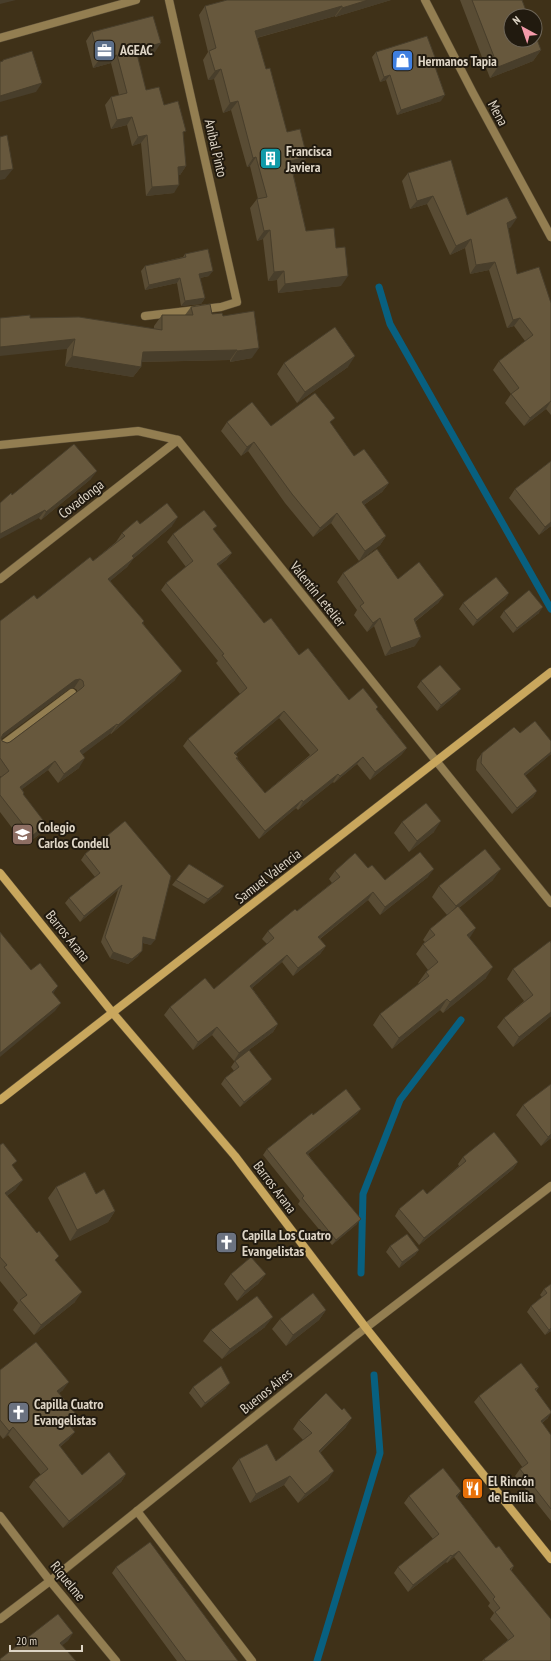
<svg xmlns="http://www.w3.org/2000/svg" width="551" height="1661" viewBox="0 0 551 1661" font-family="'PT Sans Narrow',sans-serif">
<rect width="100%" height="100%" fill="#3f3118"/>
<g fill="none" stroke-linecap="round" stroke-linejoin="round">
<path stroke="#086080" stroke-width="7" d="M 379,287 L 390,324 L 551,609
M 361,1273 L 363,1194 L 400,1100 L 461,1020
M 317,1661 L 380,1453 L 374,1375"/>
<defs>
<path id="service" d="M 137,1511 L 252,1661"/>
<path id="minor" d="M 0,38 L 136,0
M 145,316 L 221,307 L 237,302 L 169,0
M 0,445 L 138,431 L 178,440 L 437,762
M 0,579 L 178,440
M 0,747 L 72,693
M 0,1516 L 50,1581 L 116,1661"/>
<path id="tertiary" d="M 425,0 L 473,93 L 551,237
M 437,762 L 551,903
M 0,1619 L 50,1581 L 355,1336 L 551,1186"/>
<path id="secondary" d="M 0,873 L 112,1012 L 235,1156 L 366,1328 L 551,1559
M 0,1100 L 551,672"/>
</defs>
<use href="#service" stroke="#5c4f37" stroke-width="9"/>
<use href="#minor" stroke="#5c4f37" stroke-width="9"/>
<use href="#tertiary" stroke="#5c4f37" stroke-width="9"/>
<use href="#secondary" stroke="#5c4f37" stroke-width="9"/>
<use href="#service" stroke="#937e51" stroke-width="8"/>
<use href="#minor" stroke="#937e51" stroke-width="8"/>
<use href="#tertiary" stroke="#937e51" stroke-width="8"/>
<use href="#secondary" stroke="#c9a75d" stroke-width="8"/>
</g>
<path fill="#594c34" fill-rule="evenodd" d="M 227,0 L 391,0 L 335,17 L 335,16 L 257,38 L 266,69 L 287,132 L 300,166 L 292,168 L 306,231 L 336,248 L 341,286 L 278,293 L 277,280 L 268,281 L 263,239 L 257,241 L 250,208 L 257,199 L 258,199 L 250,166 L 247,167 L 231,110 L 223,113 L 214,79 L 208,80 L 203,60 L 208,52 L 199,15 L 205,6 Z
M 460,0 L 522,0 L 541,50 L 533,61 L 490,78 Z
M 92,32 L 155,52 L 137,56 L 146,90 L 164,105 L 183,135 L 186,166 L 180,175 L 178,175 L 174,193 L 146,196 L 141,143 L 132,146 L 127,125 L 111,129 L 105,105 L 111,97 L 119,95 L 111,63 L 93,68 L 86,41 Z
M 376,52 L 434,63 L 441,101 L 397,115 L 386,80 L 380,82 L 372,57 Z
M 408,173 L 467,215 L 511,227 L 508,228 L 517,274 L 551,303 L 551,415 L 546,409 L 524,426 L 505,403 L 511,394 L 493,370 L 499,361 L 525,341 L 514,326 L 507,328 L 489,270 L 470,274 L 465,248 L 450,255 L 427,204 L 410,209 L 402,181 Z
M 185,254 L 209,276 L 200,278 L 205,298 L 201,304 L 181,306 L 177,283 L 145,290 L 141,271 L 145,266 L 183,257 Z
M 191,307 L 212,314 L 223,316 L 252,358 L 230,362 L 230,360 L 141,362 L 141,367 L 133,377 L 65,366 L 67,349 L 30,318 L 154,329 L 154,326 L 162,315 L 185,315 Z
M 284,363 L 348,367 L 297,403 L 277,374 Z
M 227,422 L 271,426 L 331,424 L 354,456 L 389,483 L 382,492 L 364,505 L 386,536 L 380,545 L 359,561 L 331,523 L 313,537 L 285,503 L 248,451 L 241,456 L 221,431 Z
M 551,461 L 551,526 L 539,535 L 509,498 L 515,489 Z
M 91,479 L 41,520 L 12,495 Z
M 140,524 L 172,526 L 133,559 L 127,567 L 110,581 L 144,621 L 143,623 L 175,680 L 111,734 L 111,733 L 82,754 L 79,768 L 58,783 L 48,770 L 22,789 L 24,793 L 23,795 L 46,824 L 40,834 L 25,845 L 0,812 L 0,778 L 1,777 L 0,776 L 0,621 L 37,599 L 93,561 L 116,542 L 122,533 ZM 74,688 L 77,690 L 77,692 L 10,742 L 7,743 L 2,741 L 1,739 L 69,689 Z
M 214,531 L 232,553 L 226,560 L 218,566 L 264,623 L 349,700 L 377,710 L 407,748 L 401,755 L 370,780 L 357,764 L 334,783 L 333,782 L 298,810 L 296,808 L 259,839 L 183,746 L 188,739 L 240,694 L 216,663 L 218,661 L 161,590 L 166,583 L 186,567 L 167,542 L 173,534 ZM 279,718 L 310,755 L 265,793 L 237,758 L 238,757 L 236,754 Z
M 343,573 L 398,579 L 444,595 L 438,603 L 415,622 L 415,646 L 385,656 L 374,626 L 367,632 L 354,615 L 357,610 L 337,582 Z
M 509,593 L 505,599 L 473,626 L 459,609 L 463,603 Z
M 504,611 L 539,613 L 513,633 L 500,617 Z
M 421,681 L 457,694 L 437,711 L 417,687 Z
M 520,733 L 551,754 L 525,776 L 537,791 L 533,797 L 512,814 L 476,770 L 477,760 L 482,753 Z
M 125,821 L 151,945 L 143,943 L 138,956 L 128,964 L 110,958 L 101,942 L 118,890 L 80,922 L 65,903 L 69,898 L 95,877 L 81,860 L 85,854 Z
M 402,822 L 434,832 L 409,852 L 394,833 Z
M 368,868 L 385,880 L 428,877 L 380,915 L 368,900 L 320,939 L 326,946 L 320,954 L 293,976 L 282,962 L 252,988 L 278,1024 L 273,1032 L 234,1061 L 212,1035 L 193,1050 L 164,1015 L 170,1007 L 214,989 L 267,944 L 262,939 L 268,931 L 297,911 L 332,883 L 329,879 L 335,871 Z
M 176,880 L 220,892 L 204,904 L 172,885 Z
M 493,880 L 459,908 L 469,938 L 486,978 L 443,1013 L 440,1010 L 392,1049 L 373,1025 L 380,1014 L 419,984 L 418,983 L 426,972 L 428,970 L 416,954 L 423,944 L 425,942 L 423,940 L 430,929 L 447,915 L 432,897 L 439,886 Z
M 551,943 L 551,1016 L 513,1047 L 497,1027 L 504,1018 L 524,1001 L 507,979 L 513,969 Z
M 235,1061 L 272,1079 L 268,1084 L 240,1107 L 221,1084 L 225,1078 L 234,1071 L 231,1067 Z
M 551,1084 L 551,1138 L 541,1146 L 516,1115 L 523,1105 Z
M 361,1109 L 357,1114 L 308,1154 L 357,1224 L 332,1245 L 298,1204 L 300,1201 L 263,1155 L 267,1149 L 313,1115 Z
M 0,1145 L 13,1167 L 16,1189 L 7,1196 L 56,1261 L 75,1302 L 34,1335 L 13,1310 L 18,1303 L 0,1281 Z
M 463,1157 L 518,1162 L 513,1169 L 419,1245 L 395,1216 L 399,1209 L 427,1194 L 459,1166 L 458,1164 Z
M 56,1187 L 96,1194 L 115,1211 L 108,1222 L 70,1241 L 48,1198 Z
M 390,1246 L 419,1250 L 415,1255 L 399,1268 L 386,1252 Z
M 231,1274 L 266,1274 L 258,1284 L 237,1301 L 224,1284 Z
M 551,1284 L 551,1331 L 545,1335 L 527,1312 L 531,1306 L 542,1297 L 540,1295 L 544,1289 Z
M 326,1310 L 319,1320 L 286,1346 L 272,1329 L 280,1319 Z
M 265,1327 L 222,1359 L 203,1341 L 211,1330 Z
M 0,1370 L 63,1390 L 59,1393 L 80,1419 L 75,1427 L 72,1429 L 69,1439 L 60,1447 L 82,1475 L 126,1474 L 121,1482 L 63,1528 L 29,1487 L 34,1480 L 41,1475 L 8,1435 L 3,1439 L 0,1435 Z
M 193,1387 L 226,1388 L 201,1408 L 189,1393 Z
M 539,1387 L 536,1391 L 548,1418 L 542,1423 L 551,1435 L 551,1521 L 515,1476 L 520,1469 L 523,1468 L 474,1402 L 479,1396 Z
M 299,1420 L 346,1427 L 320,1453 L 328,1480 L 298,1503 L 284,1485 L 250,1503 L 232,1468 L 239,1459 L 276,1461 L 303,1440 L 293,1429 Z
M 461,1491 L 457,1498 L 496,1548 L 514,1566 L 511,1571 L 551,1661 L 482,1661 L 484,1659 L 508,1640 L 490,1619 L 494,1613 L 488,1606 L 490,1603 L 454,1557 L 447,1563 L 446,1562 L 408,1592 L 394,1573 L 398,1567 L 433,1539 L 404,1503 L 409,1496 Z
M 116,1567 L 238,1661 L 177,1661 L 112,1573 Z"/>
<path fill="#483e2b" d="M 0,0 L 16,0 L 0,4 Z
M 368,0 L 391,0 L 335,17 L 342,8 Z
M 342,6 L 335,16 L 249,40 L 255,31 Z
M 161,43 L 155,52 L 130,58 L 136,50 Z
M 541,50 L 533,61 L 490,78 L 498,67 Z
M 117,55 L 111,63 L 93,68 L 99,60 Z
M 221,69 L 214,79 L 208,80 L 215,71 Z
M 390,75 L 386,80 L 380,82 L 384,77 Z
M 42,83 L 36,92 L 0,102 L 0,96 Z
M 445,95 L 441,101 L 397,115 L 401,110 Z
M 238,101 L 231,110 L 223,113 L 230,103 Z
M 132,117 L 127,125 L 111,129 L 117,120 Z
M 147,135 L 141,143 L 132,146 L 138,137 Z
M 256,157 L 250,166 L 247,167 L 253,158 Z
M 307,157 L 300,166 L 284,171 L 290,161 Z
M 186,166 L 180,175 L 172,176 L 178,167 Z
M 13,169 L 5,179 L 0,180 L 0,171 Z
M 179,185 L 174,193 L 146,196 L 152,187 Z
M 433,196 L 427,204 L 410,209 L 417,201 Z
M 517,218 L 511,227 L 501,232 L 507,223 Z
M 270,230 L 263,239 L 257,241 L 264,231 Z
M 471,239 L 465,248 L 450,255 L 456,246 Z
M 495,262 L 489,270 L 470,274 L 476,265 Z
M 213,271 L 209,276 L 195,279 L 199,274 Z
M 284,271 L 277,280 L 268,281 L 274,272 Z
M 348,276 L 341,286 L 278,293 L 285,284 Z
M 180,278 L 177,283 L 145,290 L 149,285 Z
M 205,298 L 201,304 L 181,306 L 185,301 Z
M 520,318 L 514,326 L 507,328 L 513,320 Z
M 75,339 L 67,349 L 0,356 L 0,347 Z
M 259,348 L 252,358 L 230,362 L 237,351 Z
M 237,350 L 230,360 L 136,362 L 143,352 Z
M 72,356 L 141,367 L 133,377 L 65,366 Z
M 355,356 L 348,367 L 297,403 L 305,392 Z
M 551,401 L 546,409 L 524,426 L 530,418 Z
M 254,442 L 248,451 L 241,456 L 247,447 Z
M 97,471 L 91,479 L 41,520 L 46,512 Z
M 389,483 L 382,492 L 355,511 L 362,502 Z
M 45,510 L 39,518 L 0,539 L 0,534 Z
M 337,513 L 331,523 L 313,537 L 320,528 Z
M 178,517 L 172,526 L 133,559 L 127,567 L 102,588 L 108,579 L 132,556 Z
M 551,522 L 551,526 L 539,535 L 545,527 Z
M 386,536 L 380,545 L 359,561 L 365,551 Z
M 232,553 L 226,560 L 211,572 L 217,564 Z
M 509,593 L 505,599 L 473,626 L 477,620 Z
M 444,595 L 438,603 L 408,627 L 414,619 Z
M 543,607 L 539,613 L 513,633 L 517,628 Z
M 380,618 L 374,626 L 367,632 L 373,623 Z
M 421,637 L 415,646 L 385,656 L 391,648 Z
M 182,671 L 175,680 L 111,734 L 118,725 Z
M 80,679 L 74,688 L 69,689 L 0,740 L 3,734 L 75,680 Z
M 461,689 L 457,694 L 437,711 L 441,705 Z
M 284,711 L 279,718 L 229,760 L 234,753 Z
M 117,724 L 111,733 L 74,761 L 80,751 Z
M 407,748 L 401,755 L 370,780 L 375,772 Z
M 551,752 L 551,754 L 519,781 L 524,774 Z
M 363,757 L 357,764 L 334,783 L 340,776 Z
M 85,758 L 79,768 L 58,783 L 64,774 Z
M 55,761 L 48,770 L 13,796 L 20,787 Z
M 338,774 L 333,782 L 298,810 L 303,802 Z
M 537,791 L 533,797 L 512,814 L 517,808 Z
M 302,800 L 296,808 L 259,839 L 265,831 Z
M 441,821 L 434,832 L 409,852 L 417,841 Z
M 46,824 L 40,834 L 25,845 L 32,836 Z
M 434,869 L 428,877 L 380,915 L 385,907 Z
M 501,869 L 493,880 L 448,917 L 456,906 Z
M 122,885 L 118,890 L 80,922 L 84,916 Z
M 224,886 L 220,892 L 204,904 L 208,899 Z
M 373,892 L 368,900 L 313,944 L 318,937 Z
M 476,928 L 469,939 L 467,935 Z
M 143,937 L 155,940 L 151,945 L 139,942 Z
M 326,946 L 320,954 L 293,976 L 298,968 Z
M 142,951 L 138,956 L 128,964 L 110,958 L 113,952 Z
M 287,955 L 282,962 L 245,994 L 250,986 Z
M 493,967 L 486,978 L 443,1013 L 450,1002 Z
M 58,986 L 52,995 L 52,992 Z
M 447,999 L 440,1010 L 392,1049 L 399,1038 Z
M 61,1003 L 55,1011 L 0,1057 L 0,1053 Z
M 551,1012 L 551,1016 L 513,1047 L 519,1037 Z
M 278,1024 L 273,1032 L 234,1061 L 239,1053 Z
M 217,1027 L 212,1035 L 193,1050 L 198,1042 Z
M 272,1079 L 268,1084 L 240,1107 L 244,1102 Z
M 361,1109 L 357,1114 L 302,1159 L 306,1153 Z
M 551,1134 L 551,1138 L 541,1146 L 548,1137 Z
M 518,1162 L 513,1169 L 419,1245 L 424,1238 Z
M 23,1180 L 16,1189 L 0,1201 L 5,1193 Z
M 115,1211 L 108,1222 L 70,1241 L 77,1230 Z
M 361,1219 L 357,1224 L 332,1245 L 336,1240 Z
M 419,1250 L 415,1255 L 399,1268 L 402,1262 Z
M 266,1274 L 258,1284 L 237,1301 L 245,1291 Z
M 82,1292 L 75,1302 L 34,1335 L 41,1325 Z
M 326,1310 L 319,1320 L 286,1346 L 293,1335 Z
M 273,1317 L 265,1327 L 222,1359 L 230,1349 Z
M 551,1328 L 551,1331 L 545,1335 L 549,1330 Z
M 69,1382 L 63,1390 L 52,1399 L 57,1391 Z
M 230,1383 L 226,1388 L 201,1408 L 205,1403 Z
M 551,1413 L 548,1418 L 536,1427 L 541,1421 Z
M 352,1418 L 346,1427 L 312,1460 L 319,1451 Z
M 80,1419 L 75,1427 L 65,1435 L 71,1427 Z
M 13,1427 L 8,1435 L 3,1439 L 9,1431 Z
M 75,1432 L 69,1439 L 53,1453 L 59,1445 Z
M 334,1471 L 328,1480 L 298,1503 L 305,1494 Z
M 126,1474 L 121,1482 L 63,1528 L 69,1521 Z
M 290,1476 L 284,1485 L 250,1503 L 256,1494 Z
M 461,1491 L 457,1498 L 456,1496 Z
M 459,1551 L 454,1557 L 447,1563 L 452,1556 Z
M 451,1555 L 446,1562 L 408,1592 L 413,1585 Z
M 73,1633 L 68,1641 L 55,1651 L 60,1643 Z"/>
<path fill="#67583d" stroke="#483e2b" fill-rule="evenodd" d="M 227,0 L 368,0 L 342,8 L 342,6 L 255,31 L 266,69 L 270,68 L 287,132 L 300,129 L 307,157 L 290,161 L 306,231 L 334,228 L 336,248 L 345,247 L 348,276 L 285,284 L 284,271 L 274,272 L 270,230 L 264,231 L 257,199 L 267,197 L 256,157 L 253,158 L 238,101 L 230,103 L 221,69 L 215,71 L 209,51 L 216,48 L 205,6 Z
M 472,0 L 522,0 L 528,16 L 511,16 L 511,40 L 535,40 L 535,34 L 541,50 L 498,67 Z
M 153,16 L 161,43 L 136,50 L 146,90 L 159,87 L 164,105 L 178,101 L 186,131 L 183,132 L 186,166 L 178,167 L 179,185 L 152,187 L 147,135 L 138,137 L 132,117 L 117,120 L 111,97 L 127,93 L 117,55 L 99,60 L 92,32 Z
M 427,36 L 436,60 L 433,61 L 445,95 L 401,110 L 390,75 L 384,77 L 376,52 Z
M 32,51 L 42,83 L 0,96 L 0,62 L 3,61 L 3,60 Z
M 7,135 L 13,169 L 0,171 L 0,137 Z
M 451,160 L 467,215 L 507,197 L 517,218 L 507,223 L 517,274 L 539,267 L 551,303 L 551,401 L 530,418 L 511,394 L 519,388 L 499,361 L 533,335 L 520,318 L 513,320 L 495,262 L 476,265 L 471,239 L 456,246 L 433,196 L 417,201 L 408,173 Z
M 208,249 L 213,271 L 199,274 L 205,298 L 185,301 L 180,278 L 149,285 L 145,266 L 186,257 L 185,254 Z
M 210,304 L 212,314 L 222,313 L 223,316 L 254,311 L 259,348 L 237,351 L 237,350 L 143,352 L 141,367 L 72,356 L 75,339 L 0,347 L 0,318 L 30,315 L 30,318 L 79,317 L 162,330 L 162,315 L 193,315 L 191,307 Z
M 335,327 L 355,356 L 305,392 L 284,363 Z
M 315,393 L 335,418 L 330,422 L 354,456 L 364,449 L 389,483 L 362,502 L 386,536 L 365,551 L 337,513 L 320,528 L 292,494 L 254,442 L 247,447 L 227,422 L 252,402 L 271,426 Z
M 74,444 L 97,471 L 46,512 L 45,510 L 0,534 L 0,503 L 11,493 L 12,495 Z
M 551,461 L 551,522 L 545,527 L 515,489 Z
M 167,503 L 178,517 L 132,556 L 134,558 L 108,579 L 144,621 L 142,623 L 182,671 L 118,725 L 117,724 L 80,751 L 85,758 L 64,774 L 55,761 L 20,787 L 24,793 L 23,794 L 46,824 L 32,836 L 0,795 L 0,778 L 9,771 L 0,758 L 0,621 L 34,595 L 37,599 L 90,557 L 93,561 L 125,536 L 122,533 L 137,520 L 140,524 ZM 80,679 L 83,681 L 84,686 L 82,688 L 10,742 L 7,743 L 2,741 L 1,738 L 3,734 L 75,680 Z
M 204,510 L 217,526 L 213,529 L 232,553 L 217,564 L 264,623 L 271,618 L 299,655 L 308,648 L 349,700 L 363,688 L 378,707 L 376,709 L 407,748 L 375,772 L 363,757 L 340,776 L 338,774 L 303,802 L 302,800 L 265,831 L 188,739 L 247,688 L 222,655 L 224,654 L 166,583 L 193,561 L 173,534 ZM 284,711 L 318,750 L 265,793 L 236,758 L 238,757 L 234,753 Z
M 377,549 L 398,579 L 419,562 L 444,595 L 414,619 L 421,637 L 391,648 L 380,618 L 373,623 L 360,606 L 364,603 L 343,573 Z
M 496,577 L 509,593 L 477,620 L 463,603 Z
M 529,590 L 543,607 L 517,628 L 504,611 Z
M 440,665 L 461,689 L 441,705 L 421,681 Z
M 535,721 L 551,741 L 551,752 L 524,774 L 537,791 L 517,808 L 481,763 L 482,753 L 514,727 L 520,733 Z
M 426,803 L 441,821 L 417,841 L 402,822 Z
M 125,821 L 171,876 L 155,940 L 143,937 L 142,951 L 132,959 L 113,952 L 105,937 L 122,885 L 84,916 L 69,898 L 100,873 L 85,854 Z
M 485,849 L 501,869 L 456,906 L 439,886 Z
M 420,852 L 434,869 L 385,907 L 373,892 L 318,937 L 326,946 L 298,968 L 287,955 L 250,986 L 278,1024 L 239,1053 L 217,1027 L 198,1042 L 170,1007 L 205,978 L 214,989 L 274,938 L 268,931 L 295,909 L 297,911 L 340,877 L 335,871 L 355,853 L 368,868 L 372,865 L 385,880 Z
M 189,864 L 224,886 L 208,899 L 176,880 Z
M 458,906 L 476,928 L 467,935 L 493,967 L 450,1002 L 447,999 L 399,1038 L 380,1014 L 429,976 L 426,972 L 438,962 L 423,944 L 435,935 L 430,929 Z
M 0,932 L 31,970 L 40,963 L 58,986 L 52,992 L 61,1003 L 0,1053 Z
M 550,941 L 551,943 L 551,1012 L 519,1037 L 504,1018 L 533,995 L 513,969 Z
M 249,1050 L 272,1079 L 244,1102 L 225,1078 L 239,1067 L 235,1061 Z
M 551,1084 L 551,1134 L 548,1137 L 523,1105 Z
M 346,1089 L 361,1109 L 306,1153 L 361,1219 L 336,1240 L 302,1198 L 304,1196 L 267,1149 L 312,1113 L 313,1115 Z
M 494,1132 L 518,1162 L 424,1238 L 399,1209 L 423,1189 L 427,1194 L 466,1161 L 463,1157 Z
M 3,1143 L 17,1161 L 12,1165 L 23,1180 L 5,1193 L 37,1233 L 39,1231 L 59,1256 L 55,1260 L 82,1292 L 41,1325 L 20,1300 L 27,1295 L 4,1267 L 7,1265 L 0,1257 L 0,1145 Z
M 85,1172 L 96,1194 L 104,1189 L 115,1211 L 77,1230 L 56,1187 Z
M 407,1234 L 419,1250 L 402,1262 L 390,1246 Z
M 251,1257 L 266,1274 L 245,1291 L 231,1274 Z
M 551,1284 L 551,1328 L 549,1330 L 531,1306 L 547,1293 L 544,1289 Z
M 313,1293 L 326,1310 L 293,1335 L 280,1319 Z
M 257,1296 L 273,1317 L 230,1349 L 211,1330 Z
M 36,1342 L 69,1382 L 57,1391 L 80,1419 L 71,1427 L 75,1432 L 59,1445 L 82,1475 L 109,1452 L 126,1474 L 69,1521 L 34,1480 L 48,1469 L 13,1427 L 9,1431 L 0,1420 L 0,1370 Z
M 521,1363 L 539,1387 L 535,1389 L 551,1411 L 551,1413 L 541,1421 L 551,1435 L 551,1509 L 520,1469 L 528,1463 L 479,1396 Z
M 221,1366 L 230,1383 L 205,1403 L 193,1387 Z
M 326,1393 L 342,1410 L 344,1408 L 352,1418 L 319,1451 L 334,1471 L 305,1494 L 290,1476 L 256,1494 L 239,1459 L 267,1444 L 276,1461 L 312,1433 L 299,1420 Z
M 443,1468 L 461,1491 L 456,1496 L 496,1548 L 499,1546 L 514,1566 L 510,1569 L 551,1619 L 551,1661 L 485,1661 L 484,1659 L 514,1636 L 495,1612 L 500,1608 L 493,1599 L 495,1597 L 459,1551 L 452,1556 L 451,1555 L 413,1585 L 398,1567 L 439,1534 L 409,1496 Z
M 150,1542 L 238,1661 L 186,1661 L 116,1567 Z
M 58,1614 L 73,1633 L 60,1643 L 76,1661 L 0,1661 L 0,1659 Z"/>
<defs>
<symbol id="office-square" viewBox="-11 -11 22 22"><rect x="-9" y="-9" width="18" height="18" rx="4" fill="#5c6f8a" stroke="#211a0f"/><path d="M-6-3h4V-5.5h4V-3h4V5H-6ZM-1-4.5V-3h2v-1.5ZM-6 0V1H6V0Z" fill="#fff"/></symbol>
<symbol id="shop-square" viewBox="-11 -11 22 22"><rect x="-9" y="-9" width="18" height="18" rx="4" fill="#3f7fe0" stroke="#211a0f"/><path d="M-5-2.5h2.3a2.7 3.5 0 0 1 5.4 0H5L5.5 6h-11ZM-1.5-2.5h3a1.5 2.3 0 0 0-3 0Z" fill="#fff"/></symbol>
<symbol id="building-square" viewBox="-11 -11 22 22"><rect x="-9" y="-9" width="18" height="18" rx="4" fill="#0f9aa8" stroke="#211a0f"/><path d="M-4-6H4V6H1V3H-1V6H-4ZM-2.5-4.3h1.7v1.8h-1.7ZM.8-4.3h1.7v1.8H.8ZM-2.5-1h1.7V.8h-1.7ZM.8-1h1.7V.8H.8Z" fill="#fff"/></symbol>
<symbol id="school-square" viewBox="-11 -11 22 22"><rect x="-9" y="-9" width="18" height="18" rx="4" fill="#8d6e63" stroke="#211a0f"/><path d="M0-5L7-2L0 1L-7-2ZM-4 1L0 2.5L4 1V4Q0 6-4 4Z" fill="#fff"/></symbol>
<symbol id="church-square" viewBox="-11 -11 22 22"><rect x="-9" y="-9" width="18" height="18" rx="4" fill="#6b7280" stroke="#211a0f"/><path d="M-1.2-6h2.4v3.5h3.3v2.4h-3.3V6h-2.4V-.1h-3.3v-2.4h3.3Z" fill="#fff"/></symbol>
<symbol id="restaurant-square" viewBox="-11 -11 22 22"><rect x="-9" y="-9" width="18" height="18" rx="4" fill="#e8710a" stroke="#211a0f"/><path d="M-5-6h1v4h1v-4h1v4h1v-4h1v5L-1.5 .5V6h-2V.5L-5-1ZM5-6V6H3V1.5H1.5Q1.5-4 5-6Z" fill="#fff"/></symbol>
</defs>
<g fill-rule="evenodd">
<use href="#office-square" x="92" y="38" width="25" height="25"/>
<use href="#shop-square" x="390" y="48" width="25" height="25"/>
<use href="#building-square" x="258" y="146" width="25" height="25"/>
<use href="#school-square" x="10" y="822" width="25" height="25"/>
<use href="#church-square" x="214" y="1230" width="25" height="25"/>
<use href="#church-square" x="6" y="1400" width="25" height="25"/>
<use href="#restaurant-square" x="460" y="1476" width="25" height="25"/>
</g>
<g text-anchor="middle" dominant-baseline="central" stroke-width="4" stroke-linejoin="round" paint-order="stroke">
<g font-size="14" font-weight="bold" fill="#ded5c6" stroke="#211a0f" text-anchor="start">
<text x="120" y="50">AGEAC</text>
<text x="418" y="61">Hermanos Tapia</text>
<text x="286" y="151">Francisca<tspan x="286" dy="16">Javiera</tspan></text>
<text x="38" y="827">Colegio<tspan x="38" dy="16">Carlos Condell</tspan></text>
<text x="242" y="1235">Capilla Los Cuatro<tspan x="242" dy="16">Evangelistas</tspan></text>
<text x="34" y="1404">Capilla Cuatro<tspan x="34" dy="16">Evangelistas</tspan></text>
<text x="488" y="1481">El Rincón<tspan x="488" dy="16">de Emilia</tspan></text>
</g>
<g font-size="14" fill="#ded5c6" stroke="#211a0f">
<text transform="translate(498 113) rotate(62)">Mena</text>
<text transform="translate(216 148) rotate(77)">Aníbal Pinto</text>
<text transform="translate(81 499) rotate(-38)">Covadonga</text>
<text transform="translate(318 594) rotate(51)">Valentín Letelier</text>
<text transform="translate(268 876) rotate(-38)">Samuel Valencia</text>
<text transform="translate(68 936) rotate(51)">Barros Arana</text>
<text transform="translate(275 1187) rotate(53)">Barros Arana</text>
<text transform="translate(266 1391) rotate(-39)">Buenos Aires</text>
<text transform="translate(68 1581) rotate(51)">Riquelme</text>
</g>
</g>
<g transform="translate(523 28) rotate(320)"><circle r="19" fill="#211a0f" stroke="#6d6558"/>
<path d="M0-3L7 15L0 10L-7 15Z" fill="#f39aaa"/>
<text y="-6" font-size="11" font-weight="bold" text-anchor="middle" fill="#ded5c6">N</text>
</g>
<path d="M10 1645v6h72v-6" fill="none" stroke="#ded5c6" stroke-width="2"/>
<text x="16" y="1645" font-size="12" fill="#ded5c6" stroke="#211a0f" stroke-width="3" paint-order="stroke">20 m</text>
</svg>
